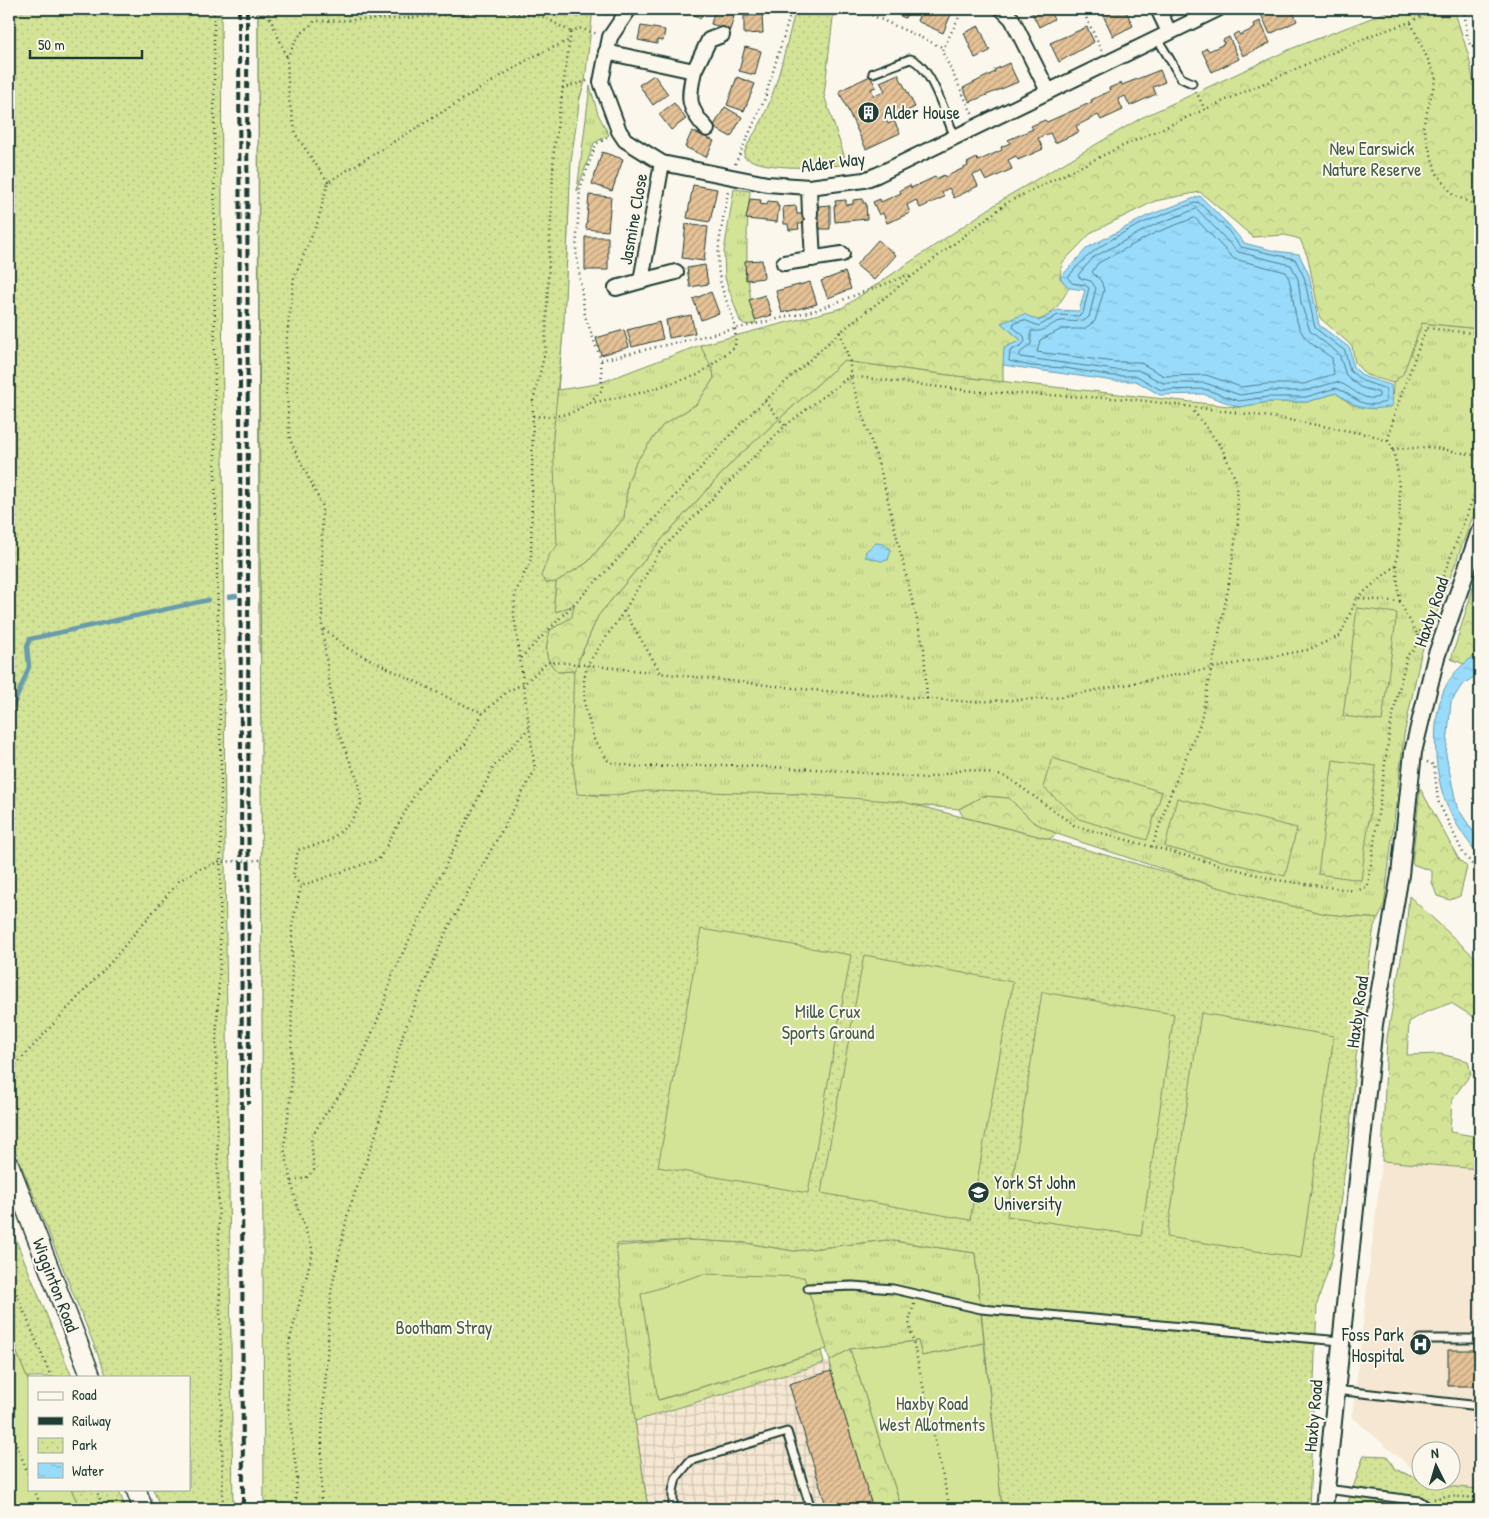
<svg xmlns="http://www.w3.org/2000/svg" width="1489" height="1518" viewBox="0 0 1489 1518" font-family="'Patrick Hand',sans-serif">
<defs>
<pattern id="industrial-grid" width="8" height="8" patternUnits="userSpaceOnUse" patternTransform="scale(1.25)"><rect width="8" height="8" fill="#f5e7d2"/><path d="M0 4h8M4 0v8" fill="none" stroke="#d2c7b5"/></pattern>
<pattern id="grass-tufts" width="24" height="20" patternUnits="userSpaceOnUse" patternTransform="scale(1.25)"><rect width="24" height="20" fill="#d3e497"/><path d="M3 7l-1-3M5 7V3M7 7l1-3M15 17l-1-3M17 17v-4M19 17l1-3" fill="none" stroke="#b5c483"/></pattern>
<pattern id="forest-crowns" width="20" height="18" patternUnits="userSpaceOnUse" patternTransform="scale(1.25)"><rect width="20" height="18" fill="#d3e497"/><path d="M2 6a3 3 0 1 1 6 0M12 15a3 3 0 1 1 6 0" fill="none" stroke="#b5c483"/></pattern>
<pattern id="park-dots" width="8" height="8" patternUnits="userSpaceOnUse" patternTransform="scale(1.25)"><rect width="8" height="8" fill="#d3e497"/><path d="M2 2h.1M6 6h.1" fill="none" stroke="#b5c483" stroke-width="1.8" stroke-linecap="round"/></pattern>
<pattern id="water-ripples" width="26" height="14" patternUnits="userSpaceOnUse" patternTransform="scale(1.25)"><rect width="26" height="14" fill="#99dbfb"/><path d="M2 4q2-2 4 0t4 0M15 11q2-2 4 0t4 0" fill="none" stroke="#83bdd8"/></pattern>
<pattern id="building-hatch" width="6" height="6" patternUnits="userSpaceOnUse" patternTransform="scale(1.25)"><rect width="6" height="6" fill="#e6c297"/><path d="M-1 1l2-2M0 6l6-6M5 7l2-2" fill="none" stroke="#ba9f7c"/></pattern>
</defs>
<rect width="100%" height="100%" fill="#fbf7ec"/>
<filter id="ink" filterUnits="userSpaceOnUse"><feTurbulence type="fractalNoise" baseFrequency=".02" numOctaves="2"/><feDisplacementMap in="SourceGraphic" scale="10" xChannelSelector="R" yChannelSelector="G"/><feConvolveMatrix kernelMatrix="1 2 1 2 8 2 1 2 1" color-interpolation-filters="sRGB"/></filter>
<g filter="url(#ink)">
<path fill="#f5e7d2" d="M 1382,1161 L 1480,1169 L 1480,1509 L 1346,1509 L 1364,1455 L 1387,1456 L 1395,1469 L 1430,1484 L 1427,1481 L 1452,1480 L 1452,1450 L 1422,1450 L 1421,1476 L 1352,1417 Z"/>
<path fill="url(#industrial-grid)" d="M 830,1361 L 831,1371 L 873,1509 L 648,1509 L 635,1421 Z"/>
<path fill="url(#grass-tufts)" stroke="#799066" d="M 258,9 L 267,9 L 585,81 C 569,128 570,180 568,229 C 566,283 563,336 558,390 L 597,384 L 700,345 L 713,370 L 714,378 L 697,404 L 663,425 L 636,462 L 628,482 L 624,518 L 588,562 L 556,582 L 554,602 L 562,611 L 568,607 L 572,617 L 550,630 L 546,645 L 548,662 L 574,671 L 598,616 L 662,539 L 734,460 L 843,361 L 980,379 L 1238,407 L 1269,402 L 1307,402 L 1336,393 L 1352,405 L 1392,406 L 1393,383 L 1403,373 L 1422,323 L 1480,329 L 1480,498 L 1421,654 L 1404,735 L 1384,907 L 1378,919 L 1324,914 L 1228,891 L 1057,834 L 1033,822 L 1009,798 L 983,796 L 959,809 L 798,794 L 577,795 L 614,1161 L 616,1246 L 692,1240 L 746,1243 L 794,1251 L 887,1240 L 975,1253 L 984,1343 L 922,1356 L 918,1341 L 850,1349 L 830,1361 L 804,1277 L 659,1400 L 821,1351 L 824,1363 L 635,1421 L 648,1509 L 259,651 Z
M 590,86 L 598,114 L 609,135 L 594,143 L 577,191 Z
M 734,189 L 750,191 C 746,236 744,279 756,323 C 750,325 745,326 740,321 L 725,278 L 724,252 Z"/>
<path fill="url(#forest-crowns)" stroke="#799066" d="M 1395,9 L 1454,9 L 1469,57 L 1480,118 L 1480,329 L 1422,323 L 1403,374 L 1393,383 L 1366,375 L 1355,363 L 1352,346 L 1320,318 L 1308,258 L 1300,239 L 1285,235 L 1253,237 L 1200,192 L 1155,201 L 1092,232 L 1062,263 L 1060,278 L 1069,288 C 1048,325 1041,321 1001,323 L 1021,340 L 1003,365 L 1003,382 L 843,361 L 734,460 L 662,539 L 598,616 L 574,671 L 558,672 C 543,658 545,649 550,630 L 571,617 L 574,606 L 556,612 L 554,602 L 556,582 L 588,562 L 624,518 L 628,482 L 636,462 L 663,425 L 697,404 L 714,378 L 713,370 L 700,345 L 842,308 L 1008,196 L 1141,118 L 1293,48 Z
M 1480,566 L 1480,654 L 1464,664 L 1451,659 Z
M 1357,608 L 1397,613 L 1382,721 L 1343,716 Z
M 1052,758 L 1162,792 L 1147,840 L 1079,819 L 1043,787 Z
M 1333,760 L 1376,766 L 1361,880 L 1318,874 Z
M 1420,788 L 1458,858 L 1467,867 L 1460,896 L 1450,900 L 1437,896 L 1432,882 L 1432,871 L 1412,864 Z
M 983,796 L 1009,798 L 1033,822 L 1057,834 L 1049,839 L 963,817 L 959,809 Z
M 1177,798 L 1297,828 L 1285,876 L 1165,847 Z
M 1409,896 L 1480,962 L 1480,1021 L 1451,1003 L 1426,1012 L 1409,1022 L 1407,1055 L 1441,1054 L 1468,1061 L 1471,1074 L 1452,1099 L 1450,1132 L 1480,1137 L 1480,1169 L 1382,1161 L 1387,1038 L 1406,931 Z
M 850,1349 L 902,1509 L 872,1509 L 831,1371 L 830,1361 Z"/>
<path fill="url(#park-dots)" stroke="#799066" d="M 9,9 L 221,9 L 225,862 L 233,1509 L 161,1509 L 153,1489 L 189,1489 L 189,1377 L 107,1377 L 9,1135 Z
M 258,9 L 593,9 L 585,81 L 580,97 L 571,161 L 564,322 L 553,437 L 557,546 L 549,555 L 541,576 L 546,583 L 556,582 L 554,602 L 556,612 L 574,605 L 572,617 L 550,630 C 545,649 543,658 558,672 L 574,671 L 571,748 L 577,794 L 608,796 L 646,791 L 798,794 L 903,802 L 1049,839 L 1253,897 L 1326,914 L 1378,919 L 1374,926 L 1356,1057 L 1349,1139 L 1333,1255 L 1317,1304 L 1309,1509 L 1002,1509 L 975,1253 L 887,1240 L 794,1251 L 746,1243 L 692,1240 L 616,1244 L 635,1421 L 648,1509 L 264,1509 Z
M 796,9 L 834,9 L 824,95 L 847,164 C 820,168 767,171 744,157 C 743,147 760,127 764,116 C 779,82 786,44 796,9 Z
M 9,1223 L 72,1377 L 29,1377 L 29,1383 L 9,1333 Z
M 1364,1455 L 1387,1456 L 1395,1469 L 1432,1485 L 1480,1489 L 1480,1509 L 1346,1509 Z
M 71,1489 L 118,1489 L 126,1509 L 80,1509 Z"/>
<path fill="#d3e497" stroke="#799066" d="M 701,929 L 851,955 L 808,1193 L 658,1167 Z
M 864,955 L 1013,982 L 970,1220 L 821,1193 Z
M 1042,992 L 1174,1014 L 1141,1236 L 1007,1216 Z
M 1201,1013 L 1334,1036 L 1301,1258 L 1167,1237 Z
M 703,1274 L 804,1277 L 827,1349 L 658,1400 L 641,1294 Z
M 9,1333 L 29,1383 L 29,1489 L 71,1489 L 80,1509 L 9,1509 Z
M 918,1341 L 922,1356 L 984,1343 L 1002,1509 L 902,1509 L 850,1349 Z"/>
<path fill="url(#water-ripples)" stroke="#689cab" d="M 1200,196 L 1229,225 L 1244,243 L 1275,251 L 1299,254 L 1309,275 L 1319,325 L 1350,348 L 1353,367 L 1365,377 L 1391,385 L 1392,406 C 1366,412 1357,408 1336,393 L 1307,402 L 1269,402 L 1239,407 L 1203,394 L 1160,395 L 1136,381 L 1114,381 L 1003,365 L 1004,348 L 1021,340 L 1001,323 L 1024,314 L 1039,321 L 1057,310 L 1079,311 L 1085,290 L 1069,288 L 1060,278 L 1087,248 L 1147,216 Z
M 876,543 L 884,544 L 891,550 L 888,560 L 881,561 L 865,557 L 866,551 Z
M 1480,652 L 1480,673 L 1462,685 L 1451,702 L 1446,755 L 1457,807 L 1480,842 L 1480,857 C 1469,843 1457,827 1449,810 C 1434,780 1430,721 1444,690 C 1451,673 1465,662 1480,652 Z"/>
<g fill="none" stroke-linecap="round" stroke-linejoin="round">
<path stroke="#507c84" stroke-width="1" d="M 1198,202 L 1226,228 L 1241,247 L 1295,259 L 1304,277 L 1315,328 L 1345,351 L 1350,371 L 1363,381 L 1386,389 L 1386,402 C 1360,410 1356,396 1336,388 L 1306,397 L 1268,397 L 1239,401 L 1204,389 L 1161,390 L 1137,376 L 1114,376 L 1065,368 L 1031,366 L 1009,361 L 1010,351 L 1022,345 L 1025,341 L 1024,336 L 1013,327 L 1014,323 L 1024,320 L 1039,326 L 1058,315 L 1079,316 L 1083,313 L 1089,288 L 1085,285 L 1072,283 L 1068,278 C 1093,240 1156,216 1198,202 Z
M 1197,209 L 1238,252 L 1291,265 L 1298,279 L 1301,303 L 1310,331 L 1339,354 L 1346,375 L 1360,387 L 1379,393 L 1379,397 C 1361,403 1352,385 1336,382 L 1305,391 L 1268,391 L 1240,395 L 1205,383 L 1163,383 L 1138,370 L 1115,370 L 1020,357 L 1020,353 L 1031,344 L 1031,331 C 1047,333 1049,323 1061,321 C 1072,320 1080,325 1089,317 L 1096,288 L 1091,281 L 1080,278 L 1078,275 L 1094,257 L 1152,226 Z
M 1195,218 L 1234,259 L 1286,272 C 1296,291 1291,319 1304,336 C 1311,345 1324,352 1332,358 L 1334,374 L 1304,384 L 1267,384 L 1241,387 L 1206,375 L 1164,376 L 1139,362 L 1115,362 L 1037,352 L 1040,340 L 1062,329 L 1084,329 L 1095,321 L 1104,290 L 1101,281 L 1092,272 L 1098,263 L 1155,233 Z"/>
<path stroke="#689cab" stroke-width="4.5" d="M 229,597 L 236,596
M 9,717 L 29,667 L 27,646 L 30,639 L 208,600"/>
</g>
<path fill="url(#building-hatch)" stroke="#1f3d34" d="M 687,9 L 708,9 L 700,19 Z
M 715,9 L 735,13 L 730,30 L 711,24 Z
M 886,9 L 909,9 L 905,18 Z
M 922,9 L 944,9 L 952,12 L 943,33 L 917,21 Z
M 1030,9 L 1048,9 L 1054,19 L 1039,27 Z
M 1100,9 L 1125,9 L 1133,26 L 1113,36 Z
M 1275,9 L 1292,9 L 1297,21 L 1270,34 L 1260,12 L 1265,10 L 1267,13 Z
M 762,15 L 763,33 L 744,34 L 744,16 Z
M 1260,21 L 1270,43 L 1243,56 L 1233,35 L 1238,32 L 1240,35 L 1255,28 L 1254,24 Z
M 641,26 L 665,30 L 663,41 L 657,40 L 657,44 L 638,40 Z
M 979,26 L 990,51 L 975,58 L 964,33 Z
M 1087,27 L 1094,42 L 1059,62 L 1050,43 Z
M 1229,37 L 1239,59 L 1212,72 L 1202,51 L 1207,48 L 1209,51 L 1224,44 L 1223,40 Z
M 745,47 L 761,51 L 755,75 L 739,71 Z
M 1009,63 L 1018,82 L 970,102 L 963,88 L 995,72 L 994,70 Z
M 1160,70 L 1165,82 L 1153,87 L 1156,94 L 1130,106 L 1125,96 L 1118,99 L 1123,110 L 1101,120 L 1098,115 L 1076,126 L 1079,132 L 1055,143 L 1050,133 L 1038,138 L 1043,149 L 1018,160 L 1016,156 L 1008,160 L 1012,169 L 986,181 L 981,172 L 973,175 L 978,186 L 954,198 L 949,188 L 942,192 L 944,197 L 920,208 L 916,200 L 907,205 L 910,213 L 887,223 L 883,213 L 879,215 L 873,202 L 880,199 L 881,202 L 901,193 L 900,190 L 910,185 L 911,188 L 935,177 L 936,179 L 944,175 L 945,177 L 968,166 L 967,163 L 977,158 L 978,161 L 1002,150 L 1001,147 L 1010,143 L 1008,140 L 1033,129 L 1031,126 L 1045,120 L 1047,122 L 1092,102 L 1091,100 L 1110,91 L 1109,88 L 1121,83 L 1122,85 Z
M 898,74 L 915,107 L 897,116 L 893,109 L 883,114 L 888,124 L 894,121 L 900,133 L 866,149 L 839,91 L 870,76 L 876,87 L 871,89 L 874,96 L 885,91 L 880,82 Z
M 654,75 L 668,94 L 653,105 L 639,85 Z
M 737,77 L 755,84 L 744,111 L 727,105 Z
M 674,103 L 686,119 L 671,130 L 659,114 Z
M 725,107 L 742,117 L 731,137 L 713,127 Z
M 692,131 L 714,141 L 706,157 L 685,147 Z
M 602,152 L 623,159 L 612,191 L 592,184 Z
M 693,185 L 717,189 L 710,222 L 687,218 Z
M 589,195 L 611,197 L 608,231 L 586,229 Z
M 750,199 L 761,200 L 760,204 L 767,205 L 768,201 L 777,202 L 777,206 L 779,206 L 777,222 L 746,219 Z
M 863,199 L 863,203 L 866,203 L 867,219 L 835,222 L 834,206 L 836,205 L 835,201 L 846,200 L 846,205 L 853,204 L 853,200 Z
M 830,205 L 830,229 L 820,229 L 819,223 L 798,224 L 799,229 L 789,230 L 788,224 L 784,224 L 783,207 L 796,206 L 797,214 L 810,214 L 818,213 L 818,206 Z
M 686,224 L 708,227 L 704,261 L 682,258 Z
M 585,237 L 608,237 L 608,270 L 585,270 Z
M 878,240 L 896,255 L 874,280 L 856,265 Z
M 762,260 L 764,278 L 746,280 L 745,261 Z
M 705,265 L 708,284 L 690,287 L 687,268 Z
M 845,272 L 851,289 L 828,298 L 821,281 Z
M 810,282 L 817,304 L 782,313 L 776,291 Z
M 711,292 L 719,313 L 701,320 L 693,299 Z
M 765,295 L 772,315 L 755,320 L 749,300 Z
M 691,315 L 695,333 L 669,338 L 666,320 Z
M 659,322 L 663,339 L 632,347 L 627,330 Z
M 624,330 L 629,347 L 601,355 L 596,338 Z
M 1448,1350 L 1480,1350 L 1480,1386 L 1448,1386 Z
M 831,1371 L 873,1509 L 827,1509 L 789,1384 Z"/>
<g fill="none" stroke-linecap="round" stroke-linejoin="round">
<defs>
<path id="service" d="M 1157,38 L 1181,78 L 1192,83
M 873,73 L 910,59 C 931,64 946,118 955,137
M 808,1288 L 853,1286 L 893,1289 L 981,1309 L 1341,1341
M 1420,1339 L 1477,1339
M 1335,1390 L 1480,1406
M 1326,1489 L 1420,1501 L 1431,1509
M 673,1509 L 673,1491 L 676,1478 L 690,1461 L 787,1432 L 811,1509"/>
<path id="minor" d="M 629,9 L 610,37 L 601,82 L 619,131 L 625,140 L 662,163 L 767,184 L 809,187 L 864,180 L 877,175 L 1218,9
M 1002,9 L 1012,19 L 1048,91
M 1158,9 L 1169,32
M 606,52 L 694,71 L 709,40 L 722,35
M 694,71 C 688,98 687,108 707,129
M 809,187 L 810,214
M 811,223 L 813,259
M 784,263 L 842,254
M 641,281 L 676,272
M 616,288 L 641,281 L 662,163"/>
<path id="tertiary" d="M 1324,1509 L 1374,1024 L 1400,875 L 1413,752 L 1436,657 L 1480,531"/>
<path id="secondary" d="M 9,1165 L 91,1377
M 136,1489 L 143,1509"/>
</defs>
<use href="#service" stroke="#1f3d34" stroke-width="11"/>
<use href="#minor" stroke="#1f3d34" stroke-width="18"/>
<use href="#tertiary" stroke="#1f3d34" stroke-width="20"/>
<use href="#secondary" stroke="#1f3d34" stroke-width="22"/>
<path stroke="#1f3d34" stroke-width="2.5" stroke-dasharray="1 4" stroke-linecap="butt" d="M 214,9 L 215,471 L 221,773 L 220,962 L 216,1041 L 223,1509
M 266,9 L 287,57
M 597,9 L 608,16
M 858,9 L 944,48
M 963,9 L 942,51 L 972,113
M 1082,9 L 1102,51
M 1464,9 L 1468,42 L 1480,55
M 1411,23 L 1436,77 L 1423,127 L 1436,172 L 1453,195 L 1474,204 L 1480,204
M 571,32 L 579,28 L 598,34
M 562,88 L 587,81
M 1196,91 L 1205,110
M 607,138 L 596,144 L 580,189 L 576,250 L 585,316 L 601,360 L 816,310 L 906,276 L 913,278
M 735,164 L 764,101 L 792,9
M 328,182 L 296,135 L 289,100 L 287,57 L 299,36 L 315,21 L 393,19 L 501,11 L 544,17 L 571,32
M 765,401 L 785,426
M 590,403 L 636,394 L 698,375 L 735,347 C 738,317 726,307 720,280 C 714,252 724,219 728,191
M 533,416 C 565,418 580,413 602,390 L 601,360
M 1388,440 L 1395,412 L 1426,328 L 1480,334
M 1396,565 L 1400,602
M 1357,598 L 1396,565 C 1401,528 1402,485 1393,449
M 624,611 L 661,673
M 324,629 L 347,648 L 457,702 L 483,713
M 1418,636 L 1427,619 L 1480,480
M 521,658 L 616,561 L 745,419 L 840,332 L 1008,202 L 1116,149 L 1372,35 L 1410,22 L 1437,9
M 927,699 L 924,649 L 881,472 L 850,376 L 981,392 L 1130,399 L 1279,418 L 1371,435 L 1388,441 L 1393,449 L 1430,447 L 1480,456
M 1427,762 L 1434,765 L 1438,801 L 1463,853 L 1480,874
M 1152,847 L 1170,795 L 1200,724 L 1228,590 L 1238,522 L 1237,483 L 1222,448 L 1192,409
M 301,886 L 293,876 L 298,850 L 329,841 L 349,824 L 361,804 L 359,784 L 335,724 L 322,628 L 322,505 L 290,440 L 287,396 L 286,344 L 294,278 L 318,221 L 328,182 L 532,57 L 570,40
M 9,1072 L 110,963 L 179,881 L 197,870 L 219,862 L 260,860
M 292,1181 L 306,1178 L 314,1170 L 311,1138 L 324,1116 L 354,1076 L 383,1007 L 393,973 L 494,766 L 529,728
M 9,1275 L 51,1377
M 914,1304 L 909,1322 L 950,1509
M 9,1426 L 29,1476
M 34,1489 L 42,1509
M 96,1489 L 104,1509
M 1434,1499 L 1446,1496 L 1480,1498
M 295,1509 L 297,1478 L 288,1403 L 289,1343 L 313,1251 L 297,1206 L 284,1148 L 291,1093 L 292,926 L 301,886 L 379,859 L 419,787 L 436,768 L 464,746 L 483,713 L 508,691 L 525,683 L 548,662 C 561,662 573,664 587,665 L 812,690 L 973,702 L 1055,698 L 1307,650 L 1340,636 L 1357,598 L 1400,602 L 1418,636 L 1414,650 L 1407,655 L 1390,728 L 1368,886 L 1357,891 L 1276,880 L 1075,826 L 1007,777 L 968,769 L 926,778 L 815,769 L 723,765 L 638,767 L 609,762 L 594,739 L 585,706 L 584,681 L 587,665 L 624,611 L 660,551 L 785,426 L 850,376 L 850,362 L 840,332
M 321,1509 L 322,1433 L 331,1292 L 348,1212 L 375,1137 L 404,1031 L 446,932 L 535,770 L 514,615 L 515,594 L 531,559 L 533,401 L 545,352 L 554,149 L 571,32"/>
<use href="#service" stroke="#fbf7ec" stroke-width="7"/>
<use href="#minor" stroke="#fbf7ec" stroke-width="14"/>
<use href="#tertiary" stroke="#fbf7ec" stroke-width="16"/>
<use href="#secondary" stroke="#fbf7ec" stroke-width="19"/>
<path stroke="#1f3d34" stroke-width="4" stroke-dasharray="8 4" stroke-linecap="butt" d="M 239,9 L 243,1509
M 247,9 L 249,1104"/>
</g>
</g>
<defs>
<symbol id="building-disc" viewBox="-11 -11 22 22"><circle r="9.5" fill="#1f3d34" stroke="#fbf7ec"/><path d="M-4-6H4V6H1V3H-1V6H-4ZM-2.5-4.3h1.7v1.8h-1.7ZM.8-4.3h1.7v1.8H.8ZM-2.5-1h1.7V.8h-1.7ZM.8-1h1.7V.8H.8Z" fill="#fff"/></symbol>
<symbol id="university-disc" viewBox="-11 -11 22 22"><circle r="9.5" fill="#1f3d34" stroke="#fbf7ec"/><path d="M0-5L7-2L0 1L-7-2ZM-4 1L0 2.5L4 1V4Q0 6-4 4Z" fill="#fff"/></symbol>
<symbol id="hospital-disc" viewBox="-11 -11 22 22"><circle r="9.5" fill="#1f3d34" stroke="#fbf7ec"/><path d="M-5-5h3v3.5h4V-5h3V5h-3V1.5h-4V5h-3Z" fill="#fff"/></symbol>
</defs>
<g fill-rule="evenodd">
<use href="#building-disc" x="856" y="100" width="25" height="25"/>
<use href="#university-disc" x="966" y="1180" width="25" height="25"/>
<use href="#hospital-disc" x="1408" y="1332" width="25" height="25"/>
</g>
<g text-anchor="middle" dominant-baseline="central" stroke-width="4" stroke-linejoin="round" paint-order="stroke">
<g font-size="18" fill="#1f3d34" stroke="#fbf7ec" text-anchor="start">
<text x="884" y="112">Alder House</text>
<text x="994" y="1182">York St John<tspan x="994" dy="21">University</tspan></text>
<text x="1404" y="1334" text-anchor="end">Foss Park<tspan x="1404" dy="21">Hospital</tspan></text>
</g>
<g font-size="18" fill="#435e48" stroke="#fbf7ec">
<text x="1372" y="148">New Earswick<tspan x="1372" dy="21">Nature Reserve</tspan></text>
<text x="828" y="1011">Mille Crux<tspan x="828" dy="21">Sports Ground</tspan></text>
<text x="444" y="1327">Bootham Stray</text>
<text x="932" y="1403">Haxby Road<tspan x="932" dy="21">West Allotments</tspan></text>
</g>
<g font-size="18" fill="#1f3d34" stroke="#fbf7ec">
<text transform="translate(833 162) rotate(-7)">Alder Way</text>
<text transform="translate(633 219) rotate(-80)">Jasmine Close</text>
<text transform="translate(1431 612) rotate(-71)">Haxby Road</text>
<text transform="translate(1357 1012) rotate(-82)">Haxby Road</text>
<text transform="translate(56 1285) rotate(69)">Wigginton Road</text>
<text transform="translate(1313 1416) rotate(-85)">Haxby Road</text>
</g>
</g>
<rect width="1489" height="1518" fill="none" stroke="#fbf7ec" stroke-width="30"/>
<rect x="15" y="15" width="1459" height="1488" fill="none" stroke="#1f3d34" stroke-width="2" filter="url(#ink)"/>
<rect x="28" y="1376" width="162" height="115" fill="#fbf7ec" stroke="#a3ada2"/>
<rect x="38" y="1392" width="25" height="8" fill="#fbf7ec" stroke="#a3ada2"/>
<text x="72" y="1400" font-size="15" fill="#1f3d34">Road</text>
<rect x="38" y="1417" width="25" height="8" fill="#1f3d34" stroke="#a3ada2"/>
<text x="72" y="1426" font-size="15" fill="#1f3d34">Railway</text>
<rect x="38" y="1438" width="25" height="15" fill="url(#park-dots)" stroke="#a3ada2"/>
<text x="72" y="1450" font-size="15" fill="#1f3d34">Park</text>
<rect x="38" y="1463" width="25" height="15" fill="url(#water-ripples)" stroke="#a3ada2"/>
<text x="72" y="1476" font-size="15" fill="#1f3d34">Water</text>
<g transform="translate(1436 1466) rotate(355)"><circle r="24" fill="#fbf7ec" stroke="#a3ada2"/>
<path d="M0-4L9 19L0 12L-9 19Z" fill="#1f3d34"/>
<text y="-8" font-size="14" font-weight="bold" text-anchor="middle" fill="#1f3d34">N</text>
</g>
<path d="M30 50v8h112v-8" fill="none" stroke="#1f3d34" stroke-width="2.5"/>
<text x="38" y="50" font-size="15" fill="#1f3d34" stroke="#fbf7ec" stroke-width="4" paint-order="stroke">50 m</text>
</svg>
